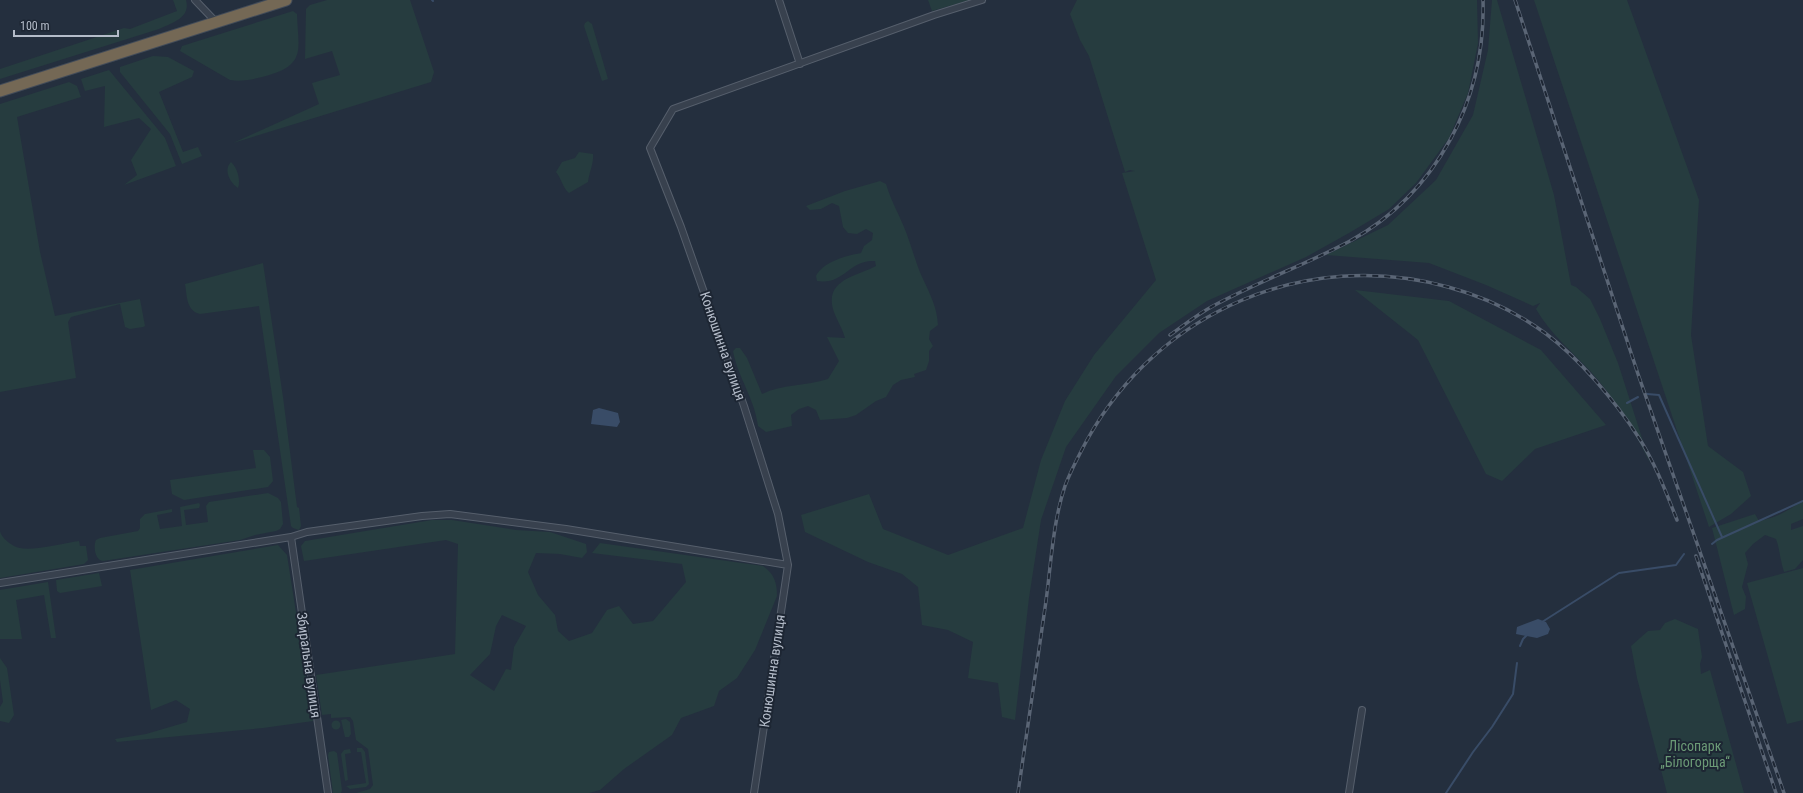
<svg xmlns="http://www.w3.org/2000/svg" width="1803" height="793" viewBox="0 0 1803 793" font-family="'Roboto Condensed',sans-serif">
<rect width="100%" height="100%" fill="#242f3e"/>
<path fill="#263c3f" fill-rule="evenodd" d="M 173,0 L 186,0 C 191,18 172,23 159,29 L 0,79 L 0,69 L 124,28 L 130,29 L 177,11 Z
M 327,0 L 410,0 L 434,72 L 431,82 L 233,143 L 319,104 L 312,83 L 340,75 L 332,51 L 305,59 L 306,9 L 310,5 Z
M 928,0 L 970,0 L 932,11 Z
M 1077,0 L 1477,0 L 1478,43 L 1468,93 L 1449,138 L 1416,183 L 1389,209 L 1349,233 L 1306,257 L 1207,301 L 1159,333 L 1116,376 L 1066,447 L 1041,520 L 1029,598 L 1015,720 L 1002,717 L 998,683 L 968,678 L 973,642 L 948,630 L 922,625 L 918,587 L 902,574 L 868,562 L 805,532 L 801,515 L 869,494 L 883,529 L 948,555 L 1023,528 L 1041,460 L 1065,401 L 1094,355 L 1156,280 L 1122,173 L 1135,171 L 1130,170 L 1125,172 L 1089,56 L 1080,40 L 1070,14 Z
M 1492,0 L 1497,0 L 1554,195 L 1571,285 L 1576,287 L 1590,299 L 1600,319 L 1618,363 L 1650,463 C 1634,430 1616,400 1592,373 C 1573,352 1550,334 1536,309 L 1540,303 L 1533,306 L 1486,285 L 1429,263 L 1326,255 L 1388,225 L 1436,180 L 1473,115 L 1488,50 Z
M 1534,0 L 1627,0 L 1699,200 L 1691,335 L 1708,446 L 1743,472 L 1751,496 L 1731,514 L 1709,527 Z
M 293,11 L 297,14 C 298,49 307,65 266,76 C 254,79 243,82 230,80 L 180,51 L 182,46 Z
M 588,21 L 592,24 L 608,79 L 602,81 L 584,26 L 585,23 Z
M 153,56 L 168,57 L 194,71 L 192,77 L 159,92 L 183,152 L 198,147 L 202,156 L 182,164 L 170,134 L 120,72 L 120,67 Z
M 109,70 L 165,138 L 176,166 L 124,185 L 137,175 L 131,160 L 151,129 L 139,118 L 104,127 L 105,86 L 85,91 L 81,79 Z
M 69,82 L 77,86 L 81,97 L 17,117 L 40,252 L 55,316 L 140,299 L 145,326 L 143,327 L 130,329 L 125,327 L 120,304 L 71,317 L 68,322 L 76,378 L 0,392 L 0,104 Z
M 579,152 L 593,154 C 594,163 589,173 588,182 L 569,193 C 562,187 562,179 556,172 L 562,162 L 575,158 Z
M 231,162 C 237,167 241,180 238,188 C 230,183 223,170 231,162 Z
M 880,181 L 886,184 C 891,201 900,216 906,232 C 912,248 916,264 923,279 C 930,294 937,307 938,325 L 930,331 L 929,339 L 933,346 L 929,351 L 929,361 L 926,370 L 914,374 L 915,377 L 901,380 L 893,385 L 886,397 L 876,401 L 856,415 L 847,418 L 820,420 L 816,410 L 808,406 L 799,409 L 791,415 L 792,426 L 766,432 L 758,426 C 754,397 738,378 733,351 L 736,348 L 740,348 L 747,358 L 762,394 C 782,384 806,386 828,379 L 839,361 L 827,337 L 845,338 C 842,327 836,319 833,309 C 825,279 858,276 876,266 L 875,261 C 849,259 845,285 817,281 L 816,276 C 824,261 846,256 861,253 L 864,246 L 872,240 L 873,233 L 866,229 L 857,234 L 848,233 L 843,227 L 839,206 L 832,203 L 821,209 L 810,210 L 806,206 L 845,191 Z
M 263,263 L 283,397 L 297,507 L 299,508 L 301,526 L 299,530 L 293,528 L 291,526 L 259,306 L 200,314 C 186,311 187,295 185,284 Z
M 1355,290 L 1449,301 L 1541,350 L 1606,425 L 1535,449 L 1502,481 L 1486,474 L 1418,340 Z
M 253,450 L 264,450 L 270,457 L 273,481 L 268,487 L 184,500 L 172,494 L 170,480 L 256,468 Z
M 268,493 L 278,498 L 281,502 L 283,524 L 280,529 L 276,531 L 255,535 L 240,540 L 103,561 C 95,560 93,547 96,540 L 100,538 L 138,531 L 140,528 L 140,519 L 145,514 L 172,509 L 172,512 L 157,515 L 160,529 L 182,526 L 180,507 L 199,503 L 200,505 L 199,508 L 184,510 L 186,525 L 208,522 L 206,506 L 209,502 Z
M 1803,500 L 1803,519 L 1791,524 L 1791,530 L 1803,526 L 1803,560 L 1795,569 L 1784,572 C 1780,560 1780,550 1776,539 L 1765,535 L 1753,544 L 1745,553 L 1748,564 L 1742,587 L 1746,597 L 1745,609 L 1734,615 L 1712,528 L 1755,514 L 1759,521 C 1776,518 1790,510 1803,500 Z
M 432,520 L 452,520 L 516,530 L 550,532 L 586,544 L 587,552 L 582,558 L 560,554 L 536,553 L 528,572 L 538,595 L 555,615 L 558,631 L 569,641 L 592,633 L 607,610 L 619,606 L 633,624 L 653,621 L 686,582 L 682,564 L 592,553 L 600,543 L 763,566 C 774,574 777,582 777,596 L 755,650 L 737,678 L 719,691 L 714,706 L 681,718 L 672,735 L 624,769 L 600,790 L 589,793 L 356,793 L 370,789 L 373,785 L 368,749 L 356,740 L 353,721 L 350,717 L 331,718 L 331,714 L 322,715 L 316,675 L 455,654 L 458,544 L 446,540 L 304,561 L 301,546 L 305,541 ZM 502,615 L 526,626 L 514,647 L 511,670 L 506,669 L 494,691 L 470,675 L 490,654 L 496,626 Z
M 0,531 C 1,538 13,547 20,548 C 34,551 64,543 79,541 L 80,546 L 86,546 L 88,560 L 84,564 L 0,578 Z
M 278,545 L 287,555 L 313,721 L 263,728 L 117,742 L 115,739 L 146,734 L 187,722 L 190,709 L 176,700 L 151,710 L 130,570 Z
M 1803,568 L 1803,720 L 1787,724 L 1747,583 Z
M 99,573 L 102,586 L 60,593 L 57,591 L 56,580 Z
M 48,582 L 56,638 L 51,638 L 44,595 L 16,600 L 22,639 L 0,639 L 0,590 Z
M 1675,619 L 1698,629 L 1702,657 L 1700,664 L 1701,674 L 1710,670 L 1744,793 L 1667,793 L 1637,678 L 1631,646 L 1648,631 L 1660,630 L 1665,623 Z
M 0,658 L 7,668 L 14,715 L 9,723 L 0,721 L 0,707 L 3,702 L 0,680 Z
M 346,719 L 350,722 L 351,734 L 349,737 L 345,737 L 341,720 Z
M331.5 725a4.5 4.5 0 1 1 9 0a4.5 4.5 0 1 1-9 0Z
M 357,748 L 362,748 L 365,752 L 369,784 L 366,787 L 350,789 L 346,786 L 366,783 L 361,752 L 357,752 Z
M 350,749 L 351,753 L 345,754 L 348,780 L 345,781 L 341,754 L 344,750 Z
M 334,751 L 337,753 L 342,790 L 341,793 L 333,793 L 328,755 L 329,752 Z"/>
<path fill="#394c67" d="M 599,408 L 618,413 L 620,422 L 617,427 L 591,424 L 593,410 Z
M 1538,619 L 1546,622 L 1550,629 L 1548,634 L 1537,638 L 1516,634 L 1517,627 Z"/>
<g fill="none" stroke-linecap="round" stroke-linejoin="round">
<path stroke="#394c67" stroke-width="2" d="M 432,0 L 433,1
M 1647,394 L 1659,395 L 1722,537
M 1627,403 L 1638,397
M 1712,544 L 1717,540 L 1803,501
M 1542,622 L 1619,573 L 1676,565 L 1684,554
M 1520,646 L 1523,639 L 1527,635
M 1446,793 L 1473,752 L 1492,727 L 1513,694 L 1517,663"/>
<defs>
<path id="street" d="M 195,0 L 216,22
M 779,0 L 800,64
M 291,537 L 328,793
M 0,583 L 291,537 L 307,532 L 422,516 L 450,514 L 566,529 L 788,565
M 754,793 L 788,565 L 778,514 L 744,406 L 681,227 L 650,148 L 673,109 L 934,15 L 982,0
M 1349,793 L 1362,710"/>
<path id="highway" d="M 0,91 L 286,0"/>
</defs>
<use href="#street" stroke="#565f6c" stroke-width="8"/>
<use href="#highway" stroke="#434c59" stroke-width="13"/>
<use href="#street" stroke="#38414e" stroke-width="6"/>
<use href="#highway" stroke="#746855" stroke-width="11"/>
<defs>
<path id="rail" d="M 1515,0 L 1638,374 L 1784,793
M 1170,335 C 1184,325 1198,314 1213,306 C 1257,282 1305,265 1350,241 C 1437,193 1486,99 1483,0
M 1696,556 L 1776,793
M 1018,793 C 1027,731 1036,670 1045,608 C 1051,568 1052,525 1065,486 C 1071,470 1079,455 1087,440 C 1158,311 1307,248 1448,287 C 1482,296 1516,312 1545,333 C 1579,358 1616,402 1639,438 C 1655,463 1666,492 1677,520"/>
</defs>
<use href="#rail" stroke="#5a6575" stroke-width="3.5"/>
<use href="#rail" stroke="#1d2633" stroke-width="2" stroke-dasharray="6" stroke-linecap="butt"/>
</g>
<g text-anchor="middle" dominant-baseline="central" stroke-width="4" stroke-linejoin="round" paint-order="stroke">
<g font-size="14" fill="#b4bcc9" stroke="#1d2633">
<text transform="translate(723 346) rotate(71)">Конюшинна вулиця</text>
<text transform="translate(309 665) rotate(82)">Збиральна вулиця</text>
<text transform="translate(772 671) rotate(-82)">Конюшинна вулиця</text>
</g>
<g font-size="14" fill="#6b9a76" stroke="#1d2633">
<text x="1695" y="746">Лісопарк<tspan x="1695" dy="16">„Білогорща“</tspan></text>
</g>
</g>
<path d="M14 30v6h104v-6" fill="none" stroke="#b4bcc9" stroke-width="2"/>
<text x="20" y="30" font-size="12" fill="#b4bcc9" stroke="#1d2633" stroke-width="3" paint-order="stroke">100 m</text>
</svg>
